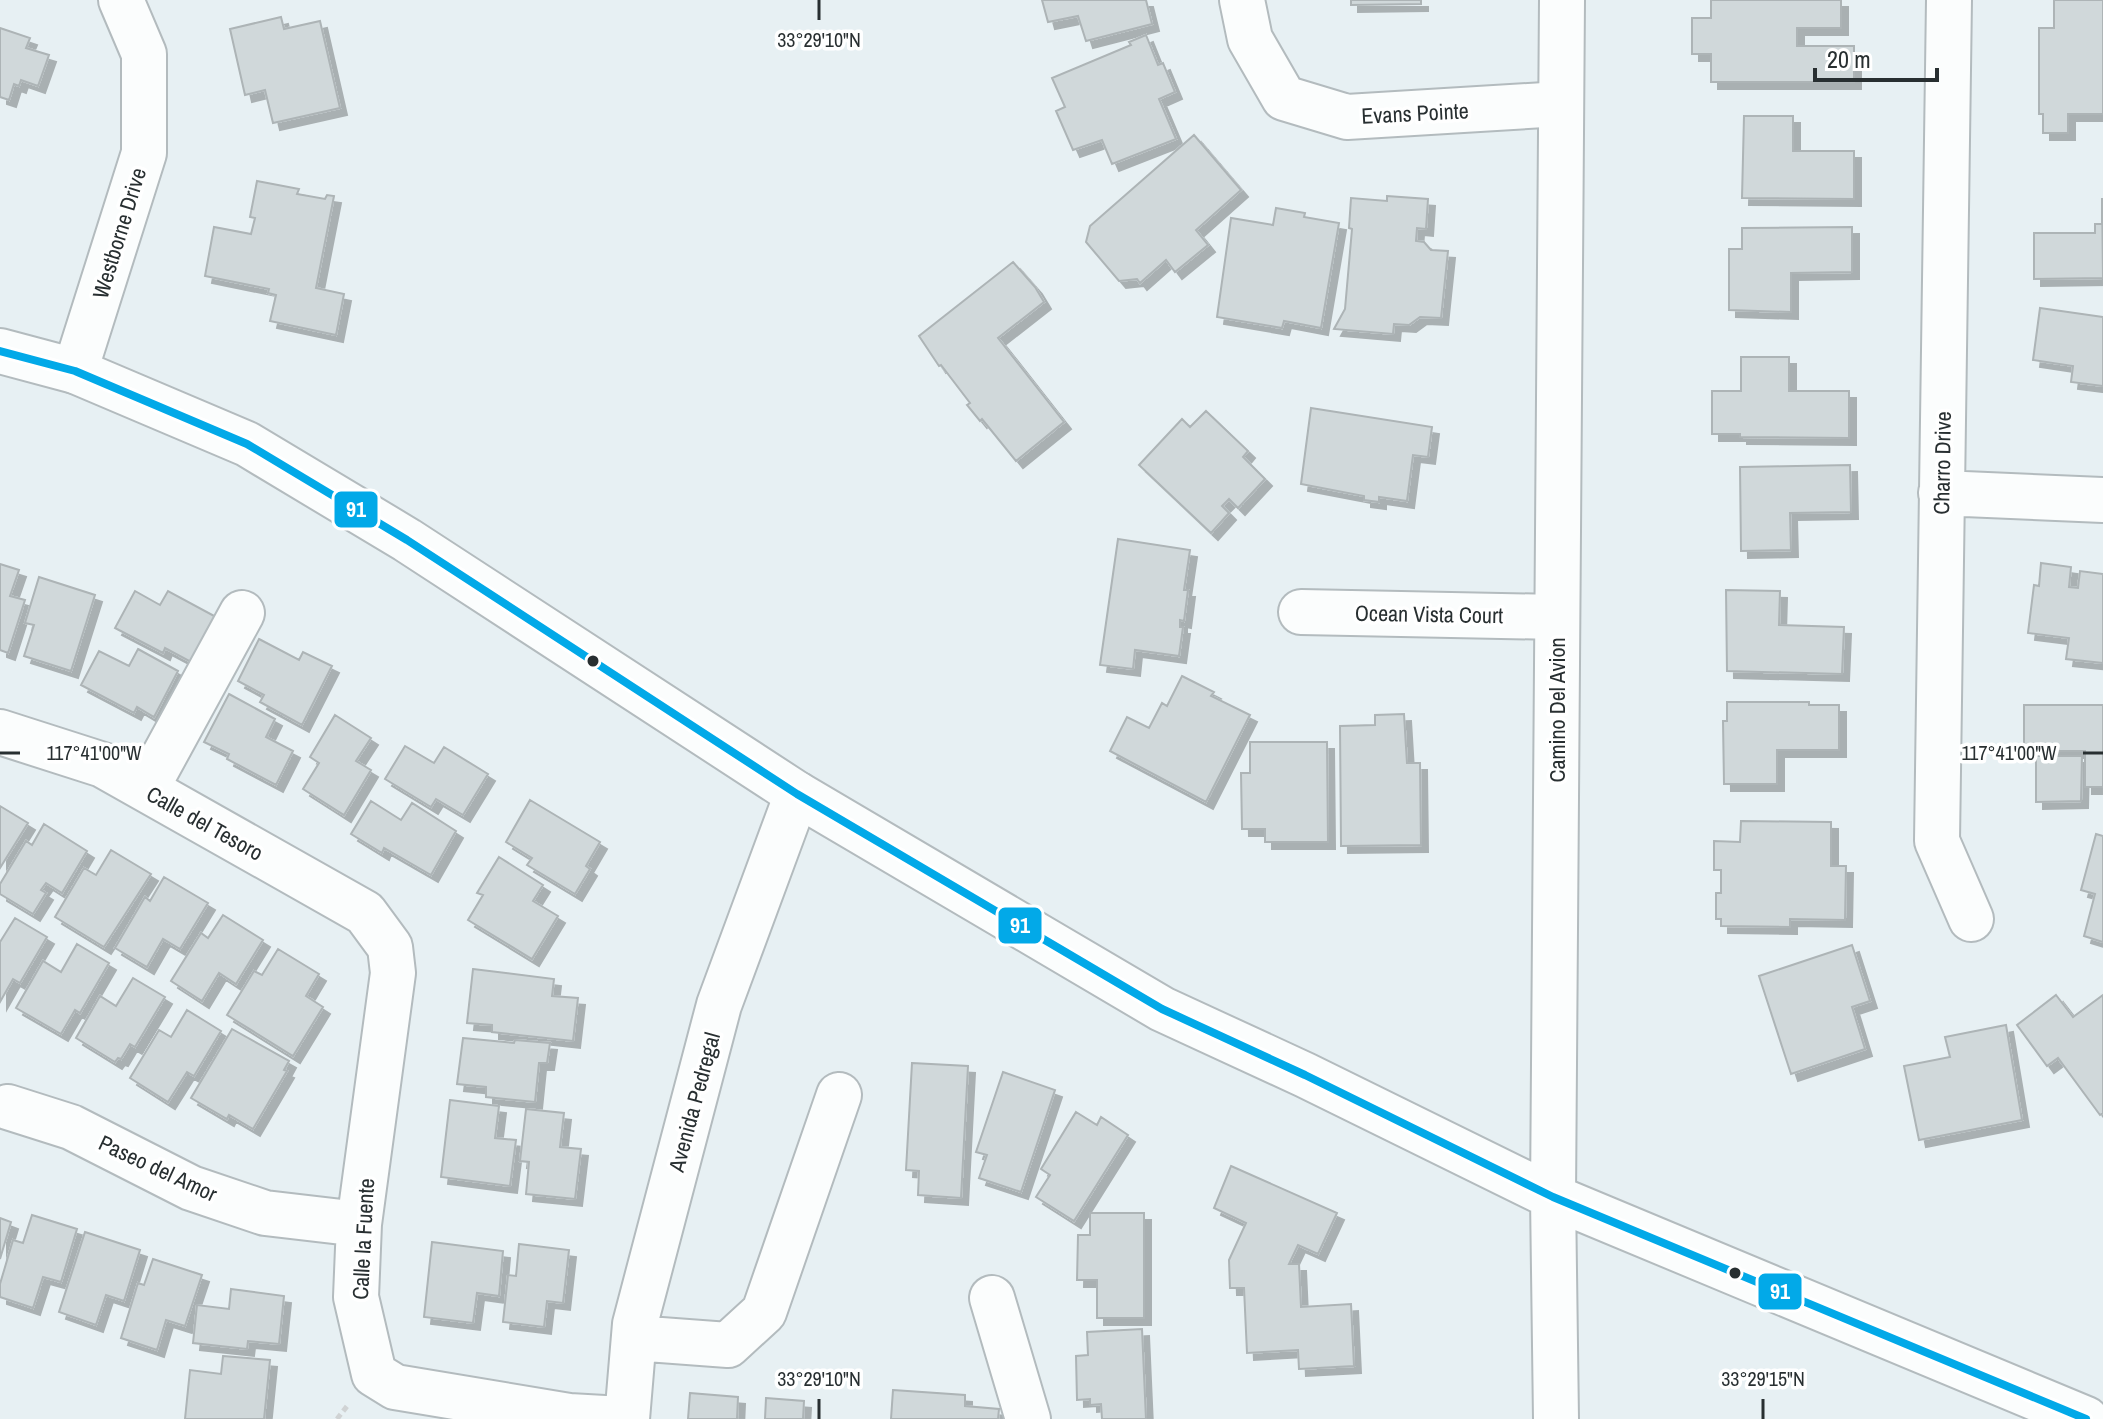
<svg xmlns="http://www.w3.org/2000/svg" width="2103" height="1419" viewBox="0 0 2103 1419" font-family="'Archivo Narrow',sans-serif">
<defs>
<filter id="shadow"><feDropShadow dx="7" dy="7" stdDeviation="0" flood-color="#0004"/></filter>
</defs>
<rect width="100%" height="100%" fill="#e7f0f3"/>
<path fill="#d0d8da" stroke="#adb4b6" stroke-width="2" filter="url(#shadow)" d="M 1042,0 L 1146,0 L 1152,24 L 1086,41 L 1078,16 L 1048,22 Z
M 1351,0 L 1421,0 L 1421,4 L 1351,5 Z
M 1711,0 L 1841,0 L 1841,28 L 1797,28 L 1797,46 L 1854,46 L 1854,82 L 1711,82 L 1711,54 L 1692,54 L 1692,18 L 1711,18 Z
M 2054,0 L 2103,0 L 2103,114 L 2068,114 L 2068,133 L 2043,133 L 2043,114 L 2039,114 L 2039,28 L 2054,28 Z
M 281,17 L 284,29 L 320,21 L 340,108 L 273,123 L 265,90 L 245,95 L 230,29 Z
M 0,28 L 30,38 L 26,48 L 49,55 L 38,86 L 21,80 L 19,86 L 14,84 L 9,100 L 0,97 Z
M 1146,35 L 1158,65 L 1163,63 L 1175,92 L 1159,99 L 1176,139 L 1112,164 L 1102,140 L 1073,150 L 1056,111 L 1065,107 L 1052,78 L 1131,45 L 1129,42 Z
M 1744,116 L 1793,116 L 1793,151 L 1854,151 L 1854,199 L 1742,198 Z
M 1194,135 L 1241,190 L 1196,230 L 1208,245 L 1175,272 L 1166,260 L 1140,283 L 1137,279 L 1119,281 L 1086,242 L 1090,226 Z
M 257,181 L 299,189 L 297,194 L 325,199 L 327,195 L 334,196 L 316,288 L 344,294 L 336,335 L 270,321 L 276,295 L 268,293 L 269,289 L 205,276 L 214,227 L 251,234 L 255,218 L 250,217 Z
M 1387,196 L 1428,199 L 1426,229 L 1417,228 L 1416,241 L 1424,242 L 1431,250 L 1448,251 L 1441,318 L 1420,317 L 1409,325 L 1394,324 L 1393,334 L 1334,329 L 1345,309 L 1352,229 L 1349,228 L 1351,198 L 1387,201 Z
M 2102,198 L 2103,278 L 2034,279 L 2034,233 L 2095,233 L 2095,224 L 2102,224 Z
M 1276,208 L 1305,213 L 1304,217 L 1339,223 L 1321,328 L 1284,321 L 1282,328 L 1217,317 L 1231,218 L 1273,225 Z
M 1852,227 L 1852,272 L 1791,273 L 1791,312 L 1729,310 L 1729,249 L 1742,249 L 1742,228 Z
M 1013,262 L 1035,287 L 1044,302 L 998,338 L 1064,422 L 1016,461 L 982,419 L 980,421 L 967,405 L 970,403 L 941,365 L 939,366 L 919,336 Z
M 2040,308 L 2103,317 L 2103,386 L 2071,382 L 2073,366 L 2033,360 Z
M 1741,357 L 1789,357 L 1789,391 L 1849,391 L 1849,438 L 1740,437 L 1740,434 L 1712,434 L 1712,391 L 1741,391 Z
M 1311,408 L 1432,427 L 1428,457 L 1413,455 L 1407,501 L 1379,497 L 1379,502 L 1364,500 L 1364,496 L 1301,484 Z
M 1206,411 L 1248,451 L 1243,457 L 1265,479 L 1238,508 L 1229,499 L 1222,506 L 1229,513 L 1211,533 L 1139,465 L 1182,419 L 1190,427 Z
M 1850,465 L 1851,512 L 1790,513 L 1791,550 L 1741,551 L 1740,467 Z
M 1118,539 L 1190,550 L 1184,590 L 1188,590 L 1184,621 L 1180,620 L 1180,627 L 1183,627 L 1179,656 L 1135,650 L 1133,669 L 1100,665 Z
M 2041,563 L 2071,567 L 2069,587 L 2078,588 L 2080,571 L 2103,574 L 2103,663 L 2066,659 L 2069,638 L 2028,633 L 2034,585 L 2039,586 Z
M 0,564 L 19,570 L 10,596 L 25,600 L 8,653 L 0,650 Z
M 39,577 L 95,595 L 71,671 L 24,656 L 34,625 L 25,623 Z
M 1726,590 L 1780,591 L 1779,625 L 1844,627 L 1842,674 L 1727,671 Z
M 135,591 L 160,605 L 168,591 L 216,617 L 191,662 L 165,648 L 163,653 L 115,628 Z
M 259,639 L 299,660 L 303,652 L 332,666 L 302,725 L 260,702 L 264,695 L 238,681 Z
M 138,649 L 178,671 L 154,717 L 137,707 L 134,713 L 81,685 L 99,651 L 129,666 Z
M 1182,676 L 1214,692 L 1211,696 L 1250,715 L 1206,802 L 1110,751 L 1127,717 L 1149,728 L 1162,703 L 1167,706 Z
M 229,694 L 275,719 L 266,737 L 293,751 L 276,785 L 227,759 L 229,754 L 204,742 Z
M 1727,702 L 1809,702 L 1809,705 L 1839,705 L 1839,750 L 1777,750 L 1777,784 L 1724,784 L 1723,721 L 1727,721 Z
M 2024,705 L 2103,705 L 2103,787 L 2085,787 L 2085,751 L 2024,751 Z
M 1404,714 L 1407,763 L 1420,763 L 1421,845 L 1341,846 L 1340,726 L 1375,725 L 1375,715 Z
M 335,715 L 371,738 L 356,761 L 371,770 L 344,815 L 303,789 L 319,763 L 310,757 Z
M 1250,742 L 1327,742 L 1328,842 L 1265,842 L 1265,829 L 1242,829 L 1241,773 L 1250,773 Z
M 405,746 L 434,763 L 444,747 L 488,774 L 463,815 L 436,799 L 431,807 L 385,779 Z
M 2036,756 L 2082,756 L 2081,801 L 2036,802 Z
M 530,800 L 600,842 L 586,866 L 590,869 L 575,894 L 527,865 L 532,858 L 506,842 Z
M 371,801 L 401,820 L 412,803 L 456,831 L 431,875 L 384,848 L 382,853 L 351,834 Z
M 0,806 L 28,823 L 0,868 Z
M 1741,821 L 1831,822 L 1831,866 L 1846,866 L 1845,920 L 1790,919 L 1790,927 L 1721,926 L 1721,919 L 1716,919 L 1716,893 L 1721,893 L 1721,870 L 1714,870 L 1714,841 L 1740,842 Z
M 44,824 L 87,851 L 62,893 L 46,883 L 41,890 L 46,893 L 33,914 L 0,894 L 0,884 L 26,841 L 32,845 Z
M 2096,834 L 2103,836 L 2103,942 L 2084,936 L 2095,894 L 2081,890 Z
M 111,850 L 151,874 L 104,947 L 55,917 L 84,868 L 96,875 Z
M 499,857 L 543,885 L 533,901 L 558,916 L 532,959 L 468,920 L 483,895 L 477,893 Z
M 164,877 L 208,903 L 180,949 L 163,939 L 147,967 L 115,948 L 145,897 L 150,901 Z
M 223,915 L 263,940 L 236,984 L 219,973 L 202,1001 L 171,981 L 201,933 L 208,938 Z
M 15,918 L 47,937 L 20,983 L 13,979 L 0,1002 L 0,942 Z
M 77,944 L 109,963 L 80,1013 L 75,1010 L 61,1034 L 16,1008 L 43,961 L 61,972 Z
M 1852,945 L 1870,1001 L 1852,1007 L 1865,1049 L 1791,1074 L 1759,976 Z
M 278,949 L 319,974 L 306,996 L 323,1007 L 293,1056 L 227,1015 L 254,971 L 262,975 Z
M 473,969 L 554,979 L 552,996 L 578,998 L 573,1041 L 492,1032 L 492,1025 L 467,1023 Z
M 133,978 L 165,997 L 135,1047 L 130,1044 L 121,1059 L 118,1058 L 115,1062 L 76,1038 L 100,996 L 116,1006 Z
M 2056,995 L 2073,1017 L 2103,995 L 2103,1113 L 2100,1115 L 2058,1058 L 2047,1066 L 2017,1025 Z
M 187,1010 L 221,1031 L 194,1076 L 187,1072 L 168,1102 L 130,1078 L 159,1030 L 171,1037 Z
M 2006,1025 L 2022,1120 L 1919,1140 L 1904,1066 L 1950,1057 L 1945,1037 Z
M 232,1029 L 289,1061 L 284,1070 L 287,1071 L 253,1129 L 229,1115 L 227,1119 L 191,1098 Z
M 463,1038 L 514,1043 L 515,1040 L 550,1043 L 547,1063 L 539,1063 L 535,1102 L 486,1097 L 486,1087 L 457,1084 Z
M 912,1063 L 968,1066 L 961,1198 L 918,1195 L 919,1171 L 906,1170 Z
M 1003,1072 L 1055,1090 L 1021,1192 L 979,1178 L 987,1155 L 976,1152 Z
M 450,1100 L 499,1106 L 495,1138 L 516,1140 L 510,1186 L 441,1177 Z
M 526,1109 L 564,1113 L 560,1147 L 581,1149 L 575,1199 L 526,1194 L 529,1162 L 520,1161 Z
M 1076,1112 L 1097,1125 L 1101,1117 L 1128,1135 L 1074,1221 L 1036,1197 L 1050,1175 L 1041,1169 Z
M 1231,1166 L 1337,1213 L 1318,1254 L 1298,1245 L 1289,1264 L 1299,1264 L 1301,1307 L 1351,1304 L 1354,1366 L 1299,1369 L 1298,1350 L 1247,1353 L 1244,1288 L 1230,1288 L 1229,1260 L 1246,1223 L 1214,1208 Z
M 1090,1213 L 1144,1213 L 1144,1318 L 1097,1318 L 1097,1280 L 1077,1280 L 1078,1235 L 1090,1235 Z
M 32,1215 L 77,1229 L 61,1282 L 43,1277 L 33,1308 L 0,1297 L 0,1284 L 13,1240 L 23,1243 Z
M 0,1218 L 11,1222 L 0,1259 Z
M 85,1232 L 140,1250 L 124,1301 L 106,1295 L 96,1325 L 59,1312 Z
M 432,1242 L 503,1251 L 499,1296 L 477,1293 L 473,1323 L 424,1317 Z
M 519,1244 L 569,1250 L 563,1303 L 547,1301 L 544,1327 L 503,1322 L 508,1275 L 516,1276 Z
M 153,1259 L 202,1275 L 185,1326 L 166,1320 L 157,1350 L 121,1338 L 138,1283 L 144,1285 Z
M 231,1289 L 284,1296 L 279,1344 L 248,1341 L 247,1349 L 193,1343 L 197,1305 L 229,1309 Z
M 1142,1329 L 1146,1419 L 1102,1419 L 1101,1404 L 1090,1405 L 1090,1399 L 1077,1400 L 1076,1356 L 1088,1355 L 1087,1332 Z
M 223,1356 L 270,1360 L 264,1419 L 185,1419 L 190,1370 L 221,1374 Z
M 893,1390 L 965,1395 L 965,1406 L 999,1409 L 998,1419 L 891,1419 Z
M 690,1393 L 738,1397 L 737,1419 L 688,1419 Z
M 766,1398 L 804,1401 L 803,1419 L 765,1419 Z"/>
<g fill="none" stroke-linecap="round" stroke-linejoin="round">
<defs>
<path id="minor" d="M 1242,0 L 1250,39 L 1284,98 L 1347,117 L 1561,104
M 1949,0 L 1937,841 L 1971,919
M 75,371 L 144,153 L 144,54 L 121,0
M 1941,493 L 2103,500
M 1301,612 L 1557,617
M 0,732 L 103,765 L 365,913 L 390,947 L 393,973 L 359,1224 L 356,1297 L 374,1374 L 395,1387 L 569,1416 L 622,1419
M 146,789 L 242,613
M 8,1107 L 71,1127 L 191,1188 L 265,1213 L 359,1224
M 992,1298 L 1028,1419
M 634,1338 L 728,1345 L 764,1312 L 839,1095
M 627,1419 L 635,1324 L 719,1005 L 797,794"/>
<path id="major" d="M 0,351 L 75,371 L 247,444 L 407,540 L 797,794 L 1162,1009 L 1305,1075 L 1553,1197 L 2086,1419
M 1556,1419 L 1553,1197 L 1562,0"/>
</defs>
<use href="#minor" stroke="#b3bbbe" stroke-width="48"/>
<use href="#major" stroke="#b3bbbe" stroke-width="48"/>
<path stroke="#d0d3d4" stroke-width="5" stroke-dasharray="6 4" stroke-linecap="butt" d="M 337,1419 L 348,1405"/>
<use href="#minor" stroke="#fbfdfd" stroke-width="44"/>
<use href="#major" stroke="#fbfdfd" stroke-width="44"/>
<defs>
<path id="bus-1" d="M 0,351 L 75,371 L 247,444 L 407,540 L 797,794 L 1162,1009 L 1305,1075 L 1553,1197 L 2086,1419"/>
</defs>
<use href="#bus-1" stroke="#fff" stroke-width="14"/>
<use href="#bus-1" stroke="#02a9e8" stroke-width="8"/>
</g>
<path fill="none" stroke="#282f31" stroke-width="3" d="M 819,0 L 819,20M 0,753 L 20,753M 2083,753 L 2103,753M 819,1399 L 819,1419M 1763,1399 L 1763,1419"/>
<g fill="#282f31" stroke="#fff" stroke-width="3">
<circle cx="593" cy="661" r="7"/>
<circle cx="1735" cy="1273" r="7"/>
</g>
<g text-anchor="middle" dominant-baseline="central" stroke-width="7" stroke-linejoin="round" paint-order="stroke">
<g font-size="22" fill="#282f31" stroke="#fff">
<text transform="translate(1415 113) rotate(-3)">Evans Pointe</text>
<text transform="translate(119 233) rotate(-73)">Westborne Drive</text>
<text transform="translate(1942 463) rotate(-89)">Charro Drive</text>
<text transform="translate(1429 614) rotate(1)">Ocean Vista Court</text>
<text transform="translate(1557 710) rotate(-90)">Camino Del Avion</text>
<text transform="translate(205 823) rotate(29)">Calle del Tesoro</text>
<text transform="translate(694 1102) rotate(-75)">Avenida Pedregal</text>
<text transform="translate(158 1168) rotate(25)">Paseo del Amor</text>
<text transform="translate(363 1239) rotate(-87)">Calle la Fuente</text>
</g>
</g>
<g font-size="20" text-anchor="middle" fill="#282f31" stroke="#fff" stroke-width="7" stroke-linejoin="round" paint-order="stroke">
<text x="819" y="47">33°29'10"N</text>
<text x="2009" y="760">117°41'00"W</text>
<text x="94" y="760">117°41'00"W</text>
<text x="819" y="1386">33°29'10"N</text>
<text x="1763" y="1386">33°29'15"N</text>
</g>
<g stroke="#fff" stroke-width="3">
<rect x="333" y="490" width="46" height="39" rx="8" fill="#02a9e8"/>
<rect x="997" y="906" width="46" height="39" rx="8" fill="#02a9e8"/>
<rect x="1757" y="1272" width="46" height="39" rx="8" fill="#02a9e8"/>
</g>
<g font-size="22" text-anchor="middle" font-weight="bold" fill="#fff">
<text x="356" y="517">91</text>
<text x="1020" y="933">91</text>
<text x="1780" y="1299">91</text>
</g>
<path d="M1815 68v12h122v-12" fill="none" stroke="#282f31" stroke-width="4"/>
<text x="1827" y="68" font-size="24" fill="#282f31" stroke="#ffffff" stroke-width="6" paint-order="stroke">20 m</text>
</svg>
